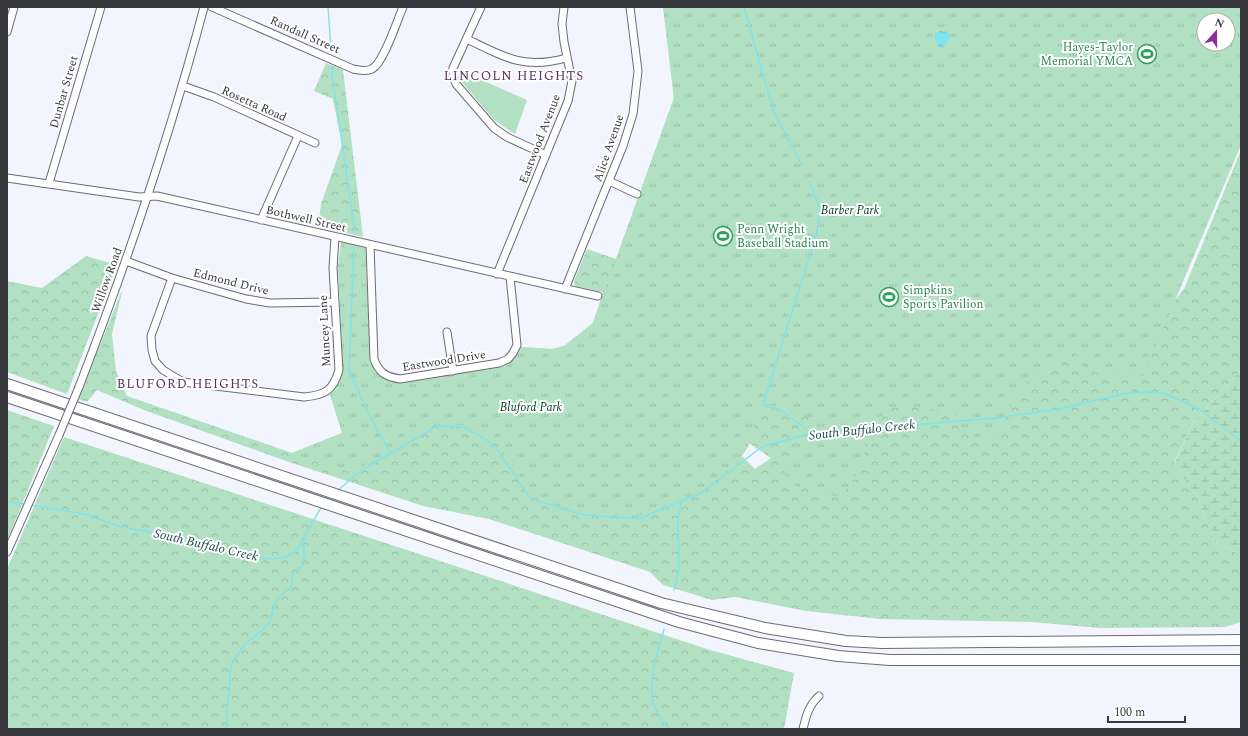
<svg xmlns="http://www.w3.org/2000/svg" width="1248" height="736" viewBox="0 0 1248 736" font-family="Spectral,serif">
<defs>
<pattern id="forest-crowns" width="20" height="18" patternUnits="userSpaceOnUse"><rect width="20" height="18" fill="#b2e0c3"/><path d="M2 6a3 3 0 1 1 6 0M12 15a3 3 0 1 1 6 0" fill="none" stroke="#9ac1a8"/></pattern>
<pattern id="wetland-marsh" width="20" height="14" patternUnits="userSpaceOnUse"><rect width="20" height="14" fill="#b2e0c3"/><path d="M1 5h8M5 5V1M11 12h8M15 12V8" fill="none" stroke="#9ac1a8"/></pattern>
<pattern id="park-tufts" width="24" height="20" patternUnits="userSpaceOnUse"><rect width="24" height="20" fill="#b2e0c3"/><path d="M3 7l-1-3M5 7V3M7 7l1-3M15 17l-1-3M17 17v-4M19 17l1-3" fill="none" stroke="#9ac1a8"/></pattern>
<pattern id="water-ripples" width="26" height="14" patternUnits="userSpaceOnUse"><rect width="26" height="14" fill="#7fe4ee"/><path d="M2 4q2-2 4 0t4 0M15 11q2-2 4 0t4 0" fill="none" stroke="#6ec4cd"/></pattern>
</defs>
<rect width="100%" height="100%" fill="#f3f5fe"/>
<path fill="#b2e0c3" d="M 459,70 L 527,100 L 515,134 L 494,120 L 460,80 Z"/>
<path fill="url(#forest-crowns)" d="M 663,7 L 1035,343 L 1166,311 L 1184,289 L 1241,150 L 1241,370 L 1193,423 L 1174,463 L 1199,500 L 1215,542 L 1241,555 L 1241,622 L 1225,627 L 1100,628 L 1031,622 L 880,619 L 806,611 L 735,597 L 712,600 L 663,585 L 650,572 L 489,519 L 423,506 L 289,462 L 144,410 L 97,390 L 87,402 L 78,399 L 123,288 L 112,334 L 116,371 L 127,396 L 292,453 L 342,433 L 330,394 L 340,381 L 343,371 L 424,421 L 726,440 L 755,469 L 771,458 L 632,365 L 521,347 L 552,349 L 564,346 L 593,323 L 603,292 L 575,286 L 574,281 L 587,249 L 616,259 L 674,98 Z
M 326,63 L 343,70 L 363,237 L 318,226 L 321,204 L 342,145 L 333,99 L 314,91 Z
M 86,256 L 117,265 L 67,394 L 7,372 L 7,281 L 42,288 Z
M 7,410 L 54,426 L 7,541 Z
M 64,437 L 710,650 L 794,673 L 784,729 L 7,729 L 7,569 Z"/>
<path fill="url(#wetland-marsh)" d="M 1241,370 L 1241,555 L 1215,542 L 1199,500 L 1174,464 L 1193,423 Z"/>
<path fill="url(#park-tufts)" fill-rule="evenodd" d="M 663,7 L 1241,7 L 1241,145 L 1143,376 L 1123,373 L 1107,376 L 1086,369 L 1073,349 L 1024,384 L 1009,409 L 997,437 C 981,441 973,438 960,430 L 955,413 L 922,407 L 890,408 L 879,418 L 852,483 L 839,497 L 792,485 L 784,473 L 800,433 L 812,419 C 792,411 783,402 759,407 L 748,447 L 737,463 L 701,492 L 637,516 L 584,511 L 550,505 L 528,494 L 509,458 L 497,444 L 464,425 L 433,426 L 397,449 L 368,463 L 354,474 L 292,453 L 342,433 L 330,394 L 340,381 L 343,371 L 338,266 L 341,242 L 367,248 L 366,264 L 371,361 C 380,376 388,383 406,381 L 506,365 L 514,359 L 521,347 L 552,349 L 564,346 L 593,323 L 674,98 ZM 1204,20 L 1228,20 L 1228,44 L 1204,44 Z"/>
<path fill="url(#water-ripples)" d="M 940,31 L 947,31 L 951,37 L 942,48 L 939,47 L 934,38 L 935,34 Z"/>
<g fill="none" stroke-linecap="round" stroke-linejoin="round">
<path stroke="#7fe4ee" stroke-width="1.5" d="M 328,7 L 331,49
M 744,7 L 773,110 L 802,165
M 331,67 L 355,232
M 809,182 L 820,207 L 817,232 L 763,405 L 780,410 L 812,433
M 354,249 L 349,370 L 367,411 L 391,454
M 337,491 L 362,470 L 434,428 L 445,426 L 464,427 L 479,435 L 495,446 L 528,495 L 537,501 L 584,515 L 638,519 L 701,493 L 759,449 L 768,445 L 813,433 L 997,418 L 1059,409 L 1127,393 L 1146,392 L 1164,393 L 1199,409 L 1241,441
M 7,502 L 25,504
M 31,505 L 85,514 L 121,527 L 150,532 L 244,557 L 274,559 L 286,557 L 296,551 L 322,506
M 674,590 L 679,571 L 678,521 L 682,500
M 664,629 C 659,649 649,676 652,696 C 653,709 662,719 669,729
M 226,729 L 231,665 L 244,645 L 268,625 L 277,600 L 291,587 L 293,575 L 304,564 L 304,538"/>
<defs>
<path id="minor" d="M 212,7 L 353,69 C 359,70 366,72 372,69 C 384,62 397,21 403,7
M 481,7 L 453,68 L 453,76 L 456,84 L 494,128 L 507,137 L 546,155
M 7,32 L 14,7
M 467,39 C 504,57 524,70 566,58
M 183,86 L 214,97 L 315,143
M 7,178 L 139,197 L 157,196 L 598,296
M 609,181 L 637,194
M 49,183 L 101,7
M 261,220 L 298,136
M 370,245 L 374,359 C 379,373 386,377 400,379 L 499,363 L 508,359 L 513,353 L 517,345 L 510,277
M 126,261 L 172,278 L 246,299 L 270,303 L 334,302
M 497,274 L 568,101 L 572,81 L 564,42 L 562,24 L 564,7
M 172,278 L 151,336 L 152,350 L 155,361 L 163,370 L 183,382 L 304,397 C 325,395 333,391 339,370 L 333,268 L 335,237
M 565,289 L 623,146 L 633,114 L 638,71 L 630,7
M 447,332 L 453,371
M 79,387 C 127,262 170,136 204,7
M 7,552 L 59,435
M 803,729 C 806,716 809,705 819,696"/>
<path id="highway" d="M 7,384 L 661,603 L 765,628 L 846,641 L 882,643 L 1241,640
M 7,397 L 679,622 L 758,643 L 838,656 L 890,660 L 1241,660"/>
</defs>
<use href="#minor" stroke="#6a6c74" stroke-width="9"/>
<use href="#highway" stroke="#6a6c74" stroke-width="12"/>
<use href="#minor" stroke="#fff" stroke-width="7"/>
<use href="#highway" stroke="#fff" stroke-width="10"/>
<defs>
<path id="minor-bridge" d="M 59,435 L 79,387"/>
</defs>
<use href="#minor-bridge" stroke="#6a6c74" stroke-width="9" stroke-linecap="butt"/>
<use href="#minor-bridge" stroke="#fff" stroke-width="7"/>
</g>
<defs>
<symbol id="stadium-ring" viewBox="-11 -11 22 22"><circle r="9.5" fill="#fff" stroke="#2e9e5b" stroke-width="1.5"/><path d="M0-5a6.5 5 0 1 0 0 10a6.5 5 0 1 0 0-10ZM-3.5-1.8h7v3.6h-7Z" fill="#2e9e5b"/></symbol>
</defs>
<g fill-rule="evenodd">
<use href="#stadium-ring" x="1136" y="43" width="22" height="22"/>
<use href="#stadium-ring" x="712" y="225" width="22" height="22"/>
<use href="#stadium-ring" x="878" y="286" width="22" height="22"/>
</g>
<g text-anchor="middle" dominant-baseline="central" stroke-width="4" stroke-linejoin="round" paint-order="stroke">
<g font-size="12" fill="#38393c" stroke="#fff">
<text transform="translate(305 35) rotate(24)">Randall Street</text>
<text transform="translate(64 92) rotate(-74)">Dunbar Street</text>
<text transform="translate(254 104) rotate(24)">Rosetta Road</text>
<text transform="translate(540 139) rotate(-69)">Eastwood Avenue</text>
<text transform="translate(609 148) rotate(-71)">Alice Avenue</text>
<text transform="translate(306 219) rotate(13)">Bothwell Street</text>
<text transform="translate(107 280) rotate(-70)">Willow Road</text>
<text transform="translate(231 282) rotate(14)">Edmond Drive</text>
<text transform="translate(325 331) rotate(-93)">Muncey Lane</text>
<text transform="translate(444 361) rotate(-9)">Eastwood Drive</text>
</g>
<g font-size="12" fill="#27864d" stroke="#fff" text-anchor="start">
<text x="1133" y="47" text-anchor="end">Hayes-Taylor<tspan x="1133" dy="14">Memorial YMCA</tspan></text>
<text x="737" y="229">Penn Wright<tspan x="737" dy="14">Baseball Stadium</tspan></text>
<text x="903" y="290">Simpkins<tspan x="903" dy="14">Sports Pavilion</tspan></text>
</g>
<g font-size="12" font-style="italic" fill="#003b20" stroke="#fff">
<text x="850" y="210">Barber Park</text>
<text x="531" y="407">Bluford Park</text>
</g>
<g font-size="13" letter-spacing="1" fill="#5c2e62" stroke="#fff">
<text x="514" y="76">LINCOLN HEIGHTS</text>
<text x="188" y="384">BLUFORD HEIGHTS</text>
</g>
<g font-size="13" font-style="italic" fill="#17464a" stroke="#fff">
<text transform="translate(862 430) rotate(-6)">South Buffalo Creek</text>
<text transform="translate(206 545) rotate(13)">South Buffalo Creek</text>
</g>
</g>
<rect width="1248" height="736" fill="none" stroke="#38393c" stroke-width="16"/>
<g transform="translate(1216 32) rotate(21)"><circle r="19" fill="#ffffff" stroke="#afb0b1"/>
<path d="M0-3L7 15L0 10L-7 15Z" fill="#8c2f99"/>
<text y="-6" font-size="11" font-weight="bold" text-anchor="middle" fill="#38393c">N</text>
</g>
<path d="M1108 716v6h77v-6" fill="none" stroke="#38393c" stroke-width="2"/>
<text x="1114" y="716" font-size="12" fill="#38393c" stroke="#ffffff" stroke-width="3" paint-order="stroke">100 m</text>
</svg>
